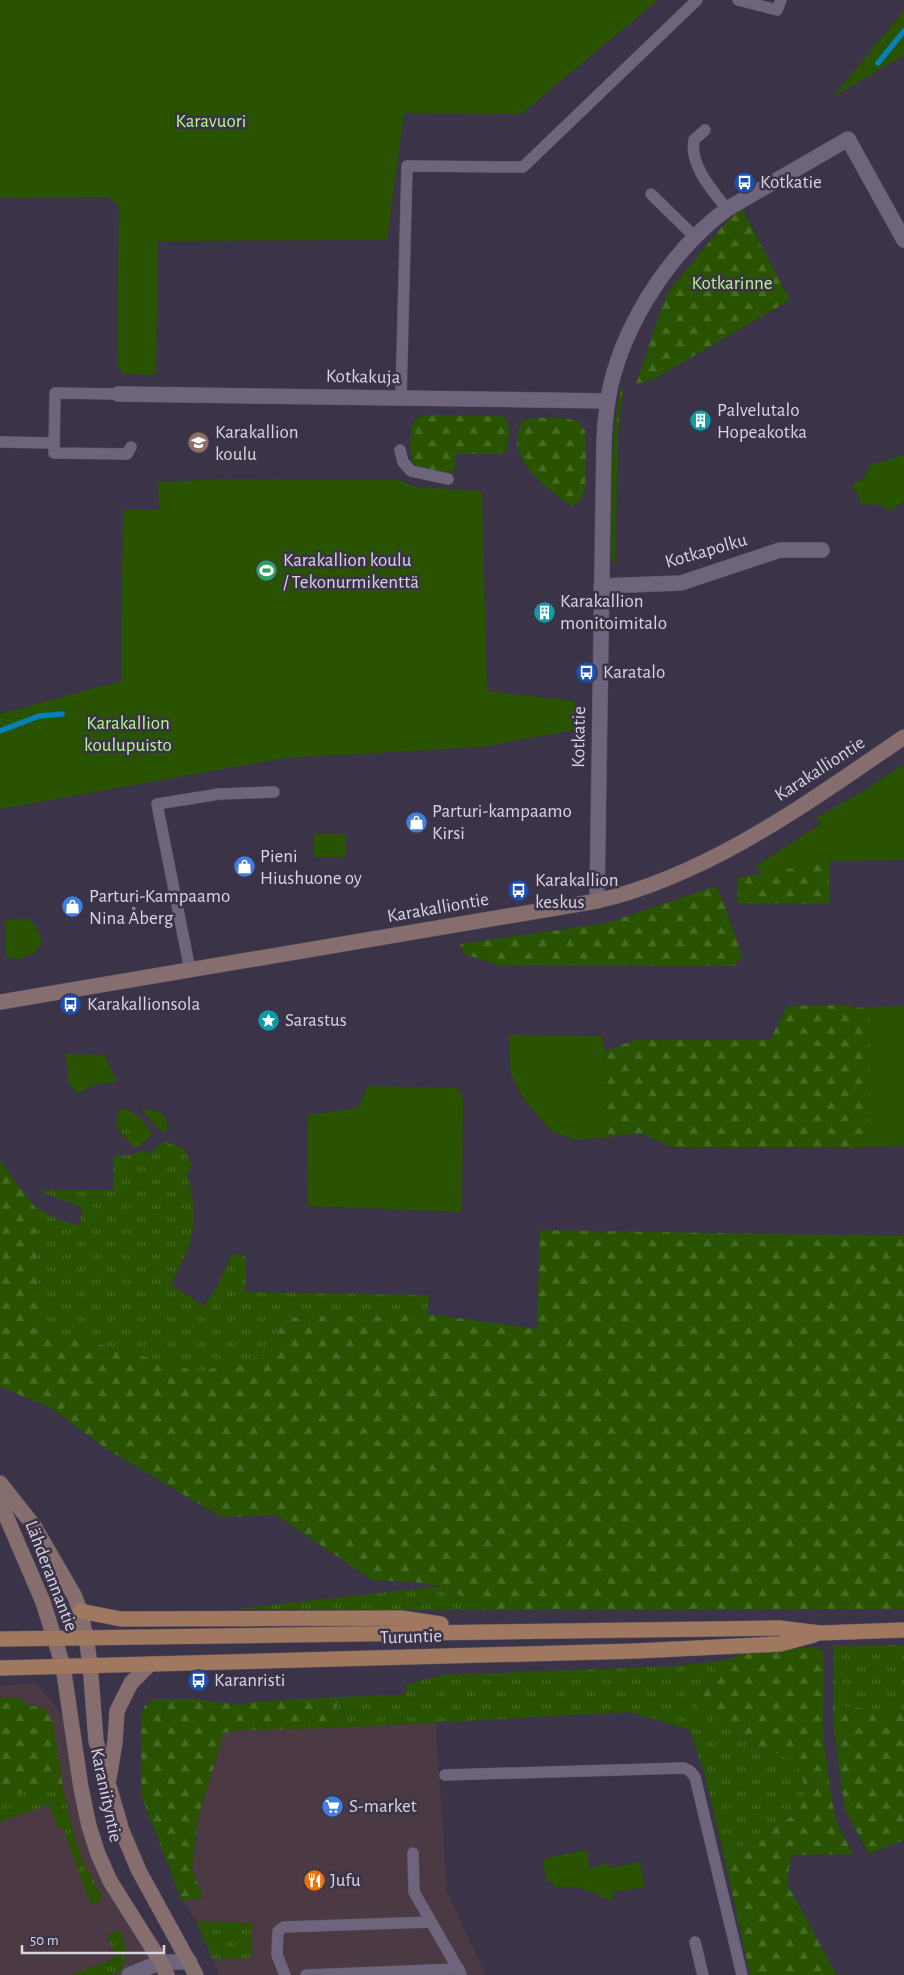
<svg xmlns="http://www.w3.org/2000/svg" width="904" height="1975" viewBox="0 0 904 1975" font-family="'Alegreya Sans',sans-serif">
<defs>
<pattern id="grass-tufts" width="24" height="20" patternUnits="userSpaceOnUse" patternTransform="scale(1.25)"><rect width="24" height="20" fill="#295301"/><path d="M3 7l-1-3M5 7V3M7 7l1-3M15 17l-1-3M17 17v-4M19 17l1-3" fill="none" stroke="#476b26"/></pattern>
<pattern id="forest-firs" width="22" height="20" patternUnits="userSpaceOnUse" patternTransform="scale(1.25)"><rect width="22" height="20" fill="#295301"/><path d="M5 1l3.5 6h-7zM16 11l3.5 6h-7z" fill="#476b26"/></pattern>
</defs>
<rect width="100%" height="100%" fill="#3b3348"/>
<path fill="#4b3943" d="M 35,1683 L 49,1698 L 62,1716 L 82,1825 L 136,1935 L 160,1975 L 0,1975 L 0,1686 Z
M 436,1723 L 447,1892 L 486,1975 L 219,1975 L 196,1921 L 182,1901 L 202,1898 L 192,1868 L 198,1817 L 216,1760 L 223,1733 L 241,1730 Z"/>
<path fill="url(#grass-tufts)" d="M 621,388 L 624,389 L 619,419 L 618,439 L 615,563 L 612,563 C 612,505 608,445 621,388 Z
M 141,1108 C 158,1111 171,1112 166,1133 L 156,1127 Z
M 117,1116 L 141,1145 L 134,1148 L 116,1127 Z
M 164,1141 L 183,1148 L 192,1165 L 187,1173 C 194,1197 197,1222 189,1246 C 184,1260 176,1272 171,1285 L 204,1306 L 220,1281 L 231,1254 L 246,1256 L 246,1292 L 429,1295 L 428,1314 L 279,1318 L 273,1354 L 198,1372 L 108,1346 L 49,1336 L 41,1314 L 35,1234 L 39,1222 L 34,1206 L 55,1218 L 80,1226 L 82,1207 L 37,1190 L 113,1190 L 113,1155 L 130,1155 L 145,1150 L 149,1155 Z
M 442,1586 L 488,1610 L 237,1609 Z
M 904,1645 L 904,1712 L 838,1706 L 836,1696 L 843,1646 Z
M 721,1661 L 694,1705 L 755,1744 L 796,1762 L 806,1790 L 799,1812 L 724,1856 L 704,1772 L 690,1730 L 630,1712 L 335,1728 L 338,1697 L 404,1695 L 407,1684 L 443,1675 L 676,1666 Z
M 31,1787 L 63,1788 L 72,1828 L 83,1862 L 102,1896 L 98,1904 L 91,1905 L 63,1829 L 56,1825 L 49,1804 L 0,1822 L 0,1788 L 14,1796 Z
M 196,1921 L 251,1923 L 251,1958 L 213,1959 Z
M 120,1930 C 127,1945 127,1956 121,1971 L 110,1975 L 71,1975 L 116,1958 L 107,1935 Z"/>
<path fill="url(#forest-firs)" d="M 742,209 L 790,300 L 654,379 L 636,384 L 663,303 L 670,289 L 727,221 Z
M 426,415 L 501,416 L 508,420 L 509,434 L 507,450 L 500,454 L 456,454 L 455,469 L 450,473 C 439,472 420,473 413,462 C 408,456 410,425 415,420 C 418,417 423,416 426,415 Z
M 556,417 L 578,421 L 585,431 L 586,458 L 585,489 L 580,502 L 571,506 C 546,487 500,456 523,420 L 533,418 Z
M 829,861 L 829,904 L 738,903 L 737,878 Z
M 716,886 L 725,906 L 742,956 L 735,966 L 498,965 L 464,954 L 460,944 L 607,923 Z
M 847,1005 L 854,1008 L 870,1007 L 870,1124 L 857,1147 L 672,1147 L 640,1133 L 608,1137 L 603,1088 L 605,1051 L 635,1040 L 770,1040 L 787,1006 Z
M 0,1161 L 34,1206 L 39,1222 L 35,1234 L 41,1314 L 49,1336 L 108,1346 L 198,1372 L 273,1354 L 279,1318 L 428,1314 L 537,1329 L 540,1230 L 904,1236 L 904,1609 L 488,1610 L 442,1586 L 414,1582 L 372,1580 L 276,1515 L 221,1517 L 107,1449 L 49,1407 L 0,1387 Z
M 834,1646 L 843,1646 L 836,1696 L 838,1706 L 904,1712 L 904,1840 L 869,1854 L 845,1810 L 833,1721 Z
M 814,1647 L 823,1651 L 824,1661 L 823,1735 L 832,1801 L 837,1824 L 853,1854 L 791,1855 L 787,1884 L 837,1975 L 750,1975 L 724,1856 L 799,1812 L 806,1789 L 796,1762 L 755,1744 L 694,1705 L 721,1661 L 751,1652 Z
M 17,1697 L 30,1706 L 44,1707 L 53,1723 L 63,1788 L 31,1787 L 14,1796 L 0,1788 L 0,1698 Z
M 338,1697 L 335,1728 L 241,1730 L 223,1733 L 216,1760 L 198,1817 L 192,1868 L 203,1898 L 182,1901 L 141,1795 L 141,1716 L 145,1705 L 155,1699 L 193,1699 L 240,1705 L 251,1702 Z"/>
<path fill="#295301" d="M 0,0 L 658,0 L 521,114 L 404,113 L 387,240 L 158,241 L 156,375 L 122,373 L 117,363 L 119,207 L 109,197 L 0,198 Z
M 904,10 L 904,55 L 832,98 Z
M 904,454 L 904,502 L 891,510 L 886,510 L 883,505 L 860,504 L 859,497 L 852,484 L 863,479 L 871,464 L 893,459 Z
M 223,479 L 399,480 L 416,487 L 482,491 L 487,691 L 574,701 L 579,729 L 481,747 L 284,758 L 0,809 L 0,714 L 121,681 L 123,510 L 159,510 L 158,482 Z
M 904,764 L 904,860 L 829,861 L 762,874 L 756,866 L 822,823 L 816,818 L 867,789 Z
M 314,834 L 346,834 L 346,857 L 314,857 Z
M 28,919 C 37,926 40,932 42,942 L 35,953 L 19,959 L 6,957 L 5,920 Z
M 904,1006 L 904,1146 L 857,1147 L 870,1124 L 870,1007 Z
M 509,1035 L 602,1036 L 605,1051 L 603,1088 L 608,1137 L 576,1140 L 551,1131 L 525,1101 L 511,1075 Z
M 66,1054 L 106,1055 L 106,1058 L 117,1082 L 97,1084 L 76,1094 L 68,1081 Z
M 368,1086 L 458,1088 L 463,1099 L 462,1212 L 307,1206 L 308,1115 L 357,1108 Z
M 119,1109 C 134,1106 144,1124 153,1134 L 141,1145 L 117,1116 Z
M 586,1850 L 590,1868 L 608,1863 L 610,1868 L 640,1862 L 645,1887 L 614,1892 L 611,1901 C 589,1891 579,1884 554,1888 L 552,1881 L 547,1882 L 542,1859 Z"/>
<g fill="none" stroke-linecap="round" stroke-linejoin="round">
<path stroke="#0780b9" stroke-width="5.5" d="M 878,63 L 904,31
M 0,731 L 39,716 L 62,714"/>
<defs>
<path id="lane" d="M 738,0 L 777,10 L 781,0
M 705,130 L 694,140 C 689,165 713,191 727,209
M 651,194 L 695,237
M 118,394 L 55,393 L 54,453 L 127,454 L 131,447
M 401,397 L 407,166 L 523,167 L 697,0
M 0,442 L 54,443
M 400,450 L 403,462 L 411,471 L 448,479
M 190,970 L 157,804 L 219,794 L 274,792
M 445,1775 L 684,1768 L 690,1771 L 695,1777 L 742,1975
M 413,1853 L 414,1892 L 461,1974
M 695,1942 L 703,1975
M 285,1975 L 277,1955 L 278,1931 L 284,1927 L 431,1922
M 306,1975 L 459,1969"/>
<path id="street" d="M 118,394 L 607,401
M 601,586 L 681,583 L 780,550 L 822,550
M 597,901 L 604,440 C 605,421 607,402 611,384 C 627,318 673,249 727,209 L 848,139 L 904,240
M 129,1975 L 161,1962 L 190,1962"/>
<path id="secondary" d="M 0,1002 L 597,901 C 710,875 810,801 904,737
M 0,1483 L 34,1526 L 75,1597 L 80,1611 L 86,1637 L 90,1664 L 96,1741 L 122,1831 L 139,1871 L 196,1975
M 0,1502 L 43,1602 L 63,1666 L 81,1788 L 89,1826 L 98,1854 L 110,1881 L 161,1962 L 167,1975
M 109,1778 L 115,1742 L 117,1711 L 131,1683 L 150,1664"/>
<path id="primary" d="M 80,1611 L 121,1619 L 401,1618 L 441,1624
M 0,1639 L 779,1628 L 820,1633 L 904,1630
M 0,1668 L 636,1651 L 780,1644 L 814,1635"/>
</defs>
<use href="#lane" stroke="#595264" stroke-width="12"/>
<use href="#street" stroke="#595264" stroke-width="16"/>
<use href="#secondary" stroke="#595264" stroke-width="16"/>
<use href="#primary" stroke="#595264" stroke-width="16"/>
<use href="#lane" stroke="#6e657c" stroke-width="11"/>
<use href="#street" stroke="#6e657c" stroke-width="15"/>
<use href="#secondary" stroke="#876e6e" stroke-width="15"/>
<use href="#primary" stroke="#9f785f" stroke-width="15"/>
</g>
<defs>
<symbol id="bus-disc" viewBox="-11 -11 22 22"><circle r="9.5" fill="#1a4fb4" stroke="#3b3348"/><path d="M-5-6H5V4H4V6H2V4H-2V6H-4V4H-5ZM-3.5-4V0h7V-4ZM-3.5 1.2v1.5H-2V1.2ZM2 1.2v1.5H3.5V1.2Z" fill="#fff"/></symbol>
<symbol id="building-disc" viewBox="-11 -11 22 22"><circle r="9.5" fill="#0f9aa8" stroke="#3b3348"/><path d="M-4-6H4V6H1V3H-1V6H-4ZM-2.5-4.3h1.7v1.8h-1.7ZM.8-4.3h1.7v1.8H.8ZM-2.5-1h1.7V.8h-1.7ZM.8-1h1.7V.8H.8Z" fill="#fff"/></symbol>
<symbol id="school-disc" viewBox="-11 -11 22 22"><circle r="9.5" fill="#8d6e63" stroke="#3b3348"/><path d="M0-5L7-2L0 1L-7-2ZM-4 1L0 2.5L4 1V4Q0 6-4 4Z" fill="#fff"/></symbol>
<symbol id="stadium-disc" viewBox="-11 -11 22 22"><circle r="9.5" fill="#2e9e5b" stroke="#3b3348"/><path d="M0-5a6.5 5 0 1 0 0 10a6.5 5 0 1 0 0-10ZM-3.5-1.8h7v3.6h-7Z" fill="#fff"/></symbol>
<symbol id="shop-disc" viewBox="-11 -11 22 22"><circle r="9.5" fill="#3f7fe0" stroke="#3b3348"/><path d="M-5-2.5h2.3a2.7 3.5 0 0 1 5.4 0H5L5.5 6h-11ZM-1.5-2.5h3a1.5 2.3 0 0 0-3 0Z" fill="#fff"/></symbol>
<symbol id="sight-disc" viewBox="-11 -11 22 22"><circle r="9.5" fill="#0f9aa8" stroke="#3b3348"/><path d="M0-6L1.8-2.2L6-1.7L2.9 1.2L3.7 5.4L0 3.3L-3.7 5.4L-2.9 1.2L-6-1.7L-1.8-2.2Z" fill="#fff"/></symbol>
<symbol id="supermarket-disc" viewBox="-11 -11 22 22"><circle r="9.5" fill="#3f7fe0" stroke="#3b3348"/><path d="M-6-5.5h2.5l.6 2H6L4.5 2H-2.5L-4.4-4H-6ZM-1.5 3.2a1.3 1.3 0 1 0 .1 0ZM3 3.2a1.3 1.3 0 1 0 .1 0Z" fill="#fff"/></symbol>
<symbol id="restaurant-disc" viewBox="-11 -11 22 22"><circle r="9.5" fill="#e8710a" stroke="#3b3348"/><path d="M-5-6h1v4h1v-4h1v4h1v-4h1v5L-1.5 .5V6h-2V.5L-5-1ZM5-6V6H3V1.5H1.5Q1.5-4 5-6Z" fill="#fff"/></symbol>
</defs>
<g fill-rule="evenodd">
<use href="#bus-disc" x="732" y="170" width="25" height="25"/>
<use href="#building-disc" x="688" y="408" width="25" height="25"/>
<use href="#school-disc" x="186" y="430" width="25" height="25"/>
<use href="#stadium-disc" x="254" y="558" width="25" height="25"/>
<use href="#building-disc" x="532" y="600" width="25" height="25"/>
<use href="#bus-disc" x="574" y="660" width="25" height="25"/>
<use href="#shop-disc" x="404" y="810" width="25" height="25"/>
<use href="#shop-disc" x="232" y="854" width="25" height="25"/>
<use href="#bus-disc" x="506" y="878" width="25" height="25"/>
<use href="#shop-disc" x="60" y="894" width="25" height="25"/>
<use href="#bus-disc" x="58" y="992" width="25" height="25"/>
<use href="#sight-disc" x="256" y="1008" width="25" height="25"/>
<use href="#bus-disc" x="186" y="1668" width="25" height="25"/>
<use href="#supermarket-disc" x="320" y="1794" width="25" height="25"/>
<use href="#restaurant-disc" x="302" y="1868" width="25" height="25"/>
</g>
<g text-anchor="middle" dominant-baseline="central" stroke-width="5" stroke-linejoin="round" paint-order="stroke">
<g font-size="19" fill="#b4f88a" stroke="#3b3348">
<text x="211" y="121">Karavuori</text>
<text x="732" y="283">Kotkarinne</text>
<text x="128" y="723">Karakallion<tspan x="128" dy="22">koulupuisto</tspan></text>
</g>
<g font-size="19" fill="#dad4e2" stroke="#3b3348" text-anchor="start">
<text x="760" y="182">Kotkatie</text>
<text x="717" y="410">Palvelutalo<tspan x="717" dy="22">Hopeakotka</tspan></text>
<text x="215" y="432">Karakallion<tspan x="215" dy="22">koulu</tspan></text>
<text x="283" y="560">Karakallion koulu<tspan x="283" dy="22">/ Tekonurmikenttä</tspan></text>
<text x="560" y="601">Karakallion<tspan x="560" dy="22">monitoimitalo</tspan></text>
<text x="603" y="672">Karatalo</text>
<text x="432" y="811">Parturi-kampaamo<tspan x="432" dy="22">Kirsi</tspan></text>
<text x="260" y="856">Pieni<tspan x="260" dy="22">Hiushuone oy</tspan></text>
<text x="535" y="880">Karakallion<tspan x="535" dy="22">keskus</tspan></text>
<text x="89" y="896">Parturi-Kampaamo<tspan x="89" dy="22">Nina Åberg</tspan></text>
<text x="87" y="1004">Karakallionsola</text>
<text x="285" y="1020">Sarastus</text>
<text x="214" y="1680">Karanristi</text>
<text x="349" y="1806">S-market</text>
<text x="330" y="1880">Jufu</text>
</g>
<g font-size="19" fill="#dad4e2" stroke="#3b3348">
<text transform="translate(363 377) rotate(1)">Kotkakuja</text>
<text transform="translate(706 551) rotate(-16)">Kotkapolku</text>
<text transform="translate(579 737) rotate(-89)">Kotkatie</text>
<text transform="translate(820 769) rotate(-33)">Karakalliontie</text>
<text transform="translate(438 908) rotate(-10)">Karakalliontie</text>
<text transform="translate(51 1576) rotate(69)">Lähderannantie</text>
<text transform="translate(411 1637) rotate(-2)">Turuntie</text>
<text transform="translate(106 1795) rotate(78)">Karaniityntie</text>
</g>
</g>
<path d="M22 1945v8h142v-8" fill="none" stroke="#dad4e2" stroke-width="2.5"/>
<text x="30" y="1945" font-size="15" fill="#dad4e2" stroke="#3b3348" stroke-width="4" paint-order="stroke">50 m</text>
</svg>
